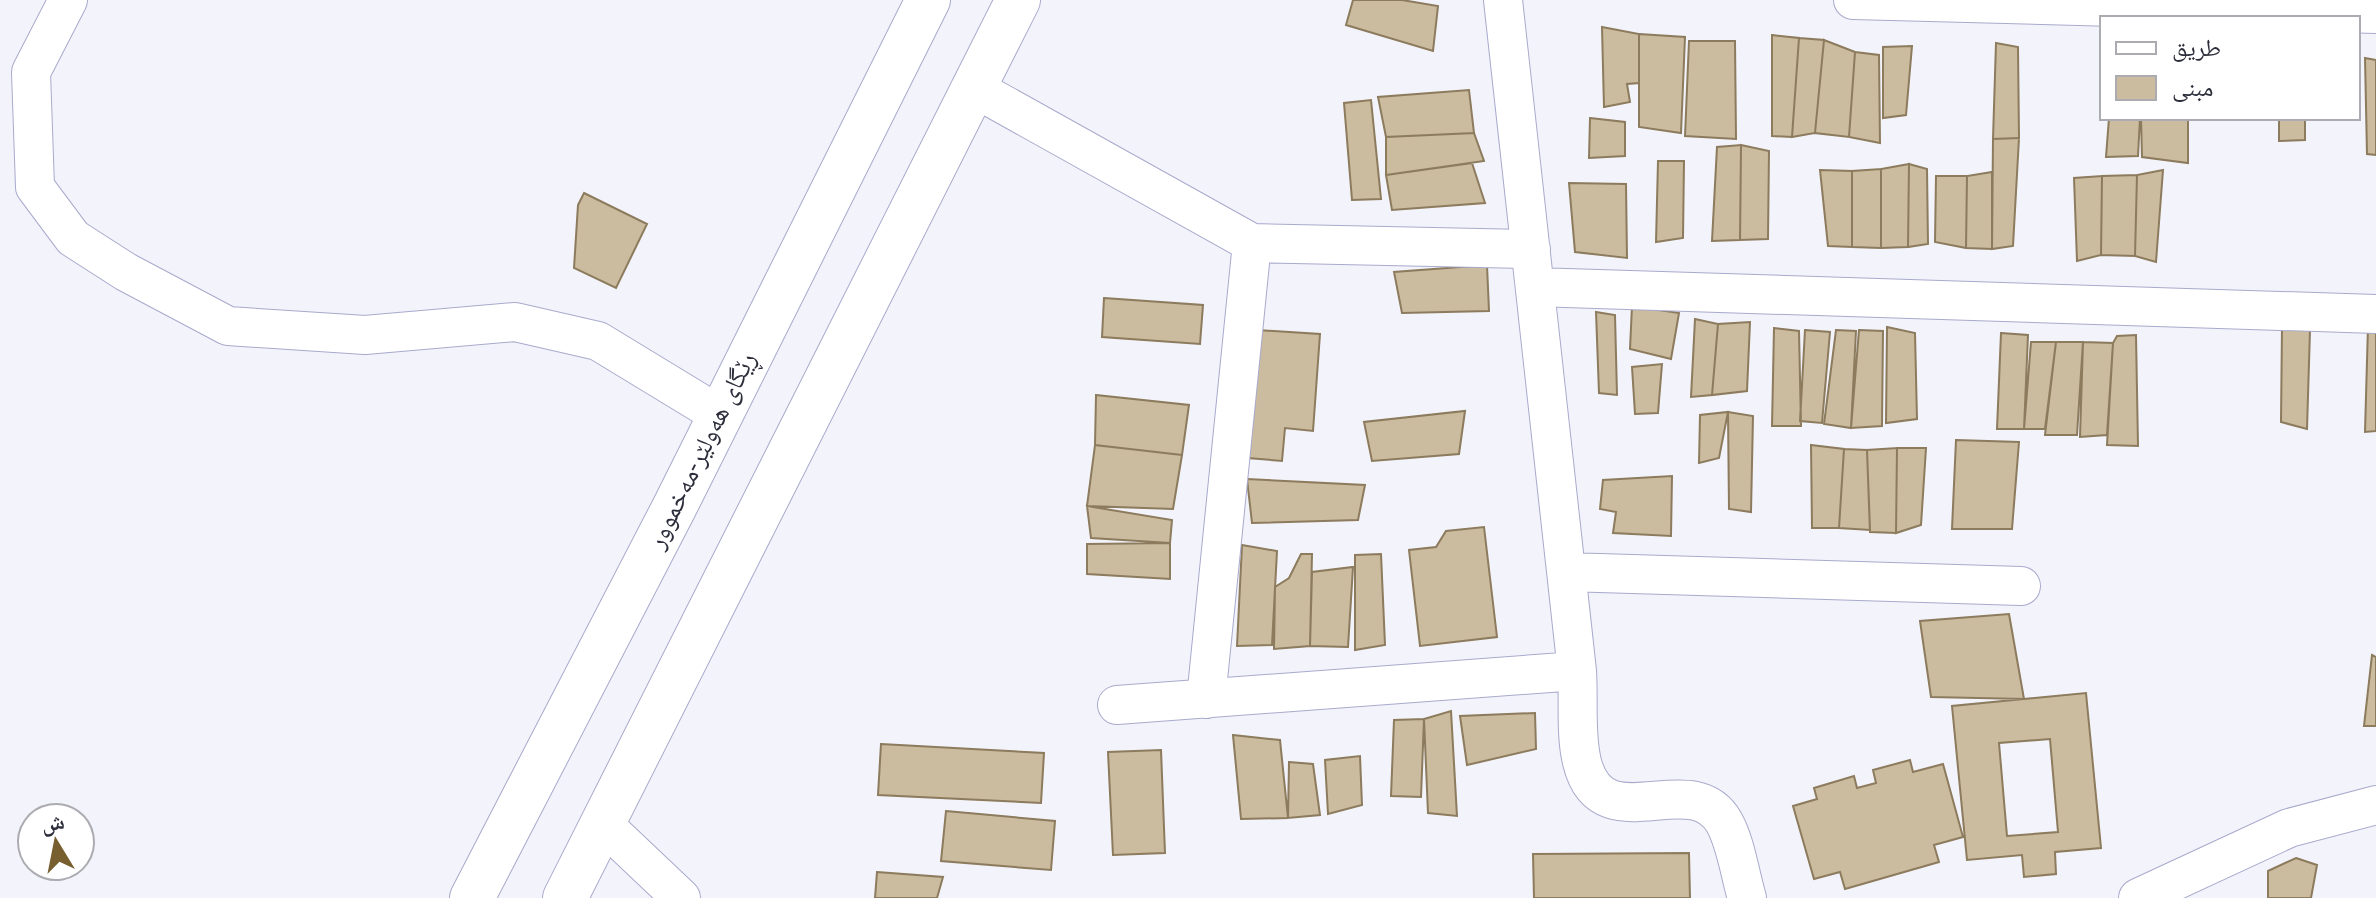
<svg xmlns="http://www.w3.org/2000/svg" width="2376" height="898" viewBox="0 0 2376 898" font-family="Roboto,'Noto Naskh Arabic',sans-serif">
<rect width="100%" height="100%" fill="#f3f3fb"/>
<path fill="#cbbb9f" stroke="#8c7b5c" stroke-width="2" fill-rule="evenodd" d="M 1353,0 L 1402,0 L 1438,6 L 1433,51 L 1346,25 Z
M 1602,27 L 1639,34 L 1639,83 L 1627,84 L 1630,102 L 1604,107 Z
M 1639,34 L 1685,37 L 1681,133 L 1639,127 Z
M 1772,35 L 1799,38 L 1792,137 L 1772,136 Z
M 1799,38 L 1824,40 L 1815,133 L 1792,137 Z
M 1824,40 L 1855,52 L 1849,137 L 1815,133 Z
M 1689,41 L 1735,41 L 1736,139 L 1685,136 Z
M 1996,43 L 2018,47 L 2019,138 L 1993,139 Z
M 1912,46 L 1906,115 L 1883,118 L 1883,47 Z
M 1855,52 L 1879,55 L 1880,143 L 1849,137 Z
M 2365,58 L 2376,60 L 2376,155 L 2367,154 Z
M 1469,90 L 1474,133 L 1386,137 L 1378,97 Z
M 1371,100 L 1381,199 L 1352,200 L 1344,103 Z
M 1590,118 L 1625,122 L 1625,156 L 1589,158 Z
M 2109,118 L 2140,118 L 2138,156 L 2106,157 Z
M 2141,118 L 2188,118 L 2188,163 L 2142,157 Z
M 2279,118 L 2305,118 L 2305,140 L 2279,141 Z
M 1474,133 L 1484,161 L 1386,175 L 1386,137 Z
M 2019,138 L 2013,246 L 1992,249 L 1993,139 Z
M 1741,145 L 1769,151 L 1768,239 L 1740,240 Z
M 1741,145 L 1740,240 L 1712,241 L 1717,147 Z
M 1658,161 L 1684,161 L 1683,238 L 1656,242 Z
M 1472,163 L 1485,203 L 1392,210 L 1386,175 Z
M 1909,164 L 1927,169 L 1928,244 L 1908,247 Z
M 1909,164 L 1908,247 L 1881,248 L 1881,169 Z
M 1881,169 L 1881,248 L 1852,247 L 1852,171 Z
M 1820,170 L 1852,171 L 1852,247 L 1828,246 Z
M 2163,170 L 2156,262 L 2135,256 L 2137,175 Z
M 1992,172 L 1992,249 L 1966,248 L 1967,176 Z
M 2137,175 L 2135,256 L 2101,255 L 2102,176 Z
M 1936,176 L 1967,176 L 1966,248 L 1935,242 Z
M 2102,176 L 2101,255 L 2077,261 L 2074,178 Z
M 1569,183 L 1626,184 L 1627,258 L 1575,252 Z
M 584,193 L 647,224 L 616,288 L 574,268 L 578,205 Z
M 1487,265 L 1489,311 L 1402,313 L 1394,272 Z
M 1104,298 L 1203,305 L 1200,344 L 1102,337 Z
M 1632,306 L 1679,313 L 1671,359 L 1630,349 Z
M 1596,312 L 1615,315 L 1617,395 L 1599,393 Z
M 1695,319 L 1718,324 L 1712,395 L 1691,397 Z
M 1750,322 L 1747,391 L 1712,395 L 1718,324 Z
M 2282,326 L 2310,330 L 2307,429 L 2281,422 Z
M 2368,326 L 2376,328 L 2376,431 L 2365,432 Z
M 1887,327 L 1915,333 L 1917,419 L 1886,423 Z
M 1774,328 L 1799,331 L 1801,426 L 1772,426 Z
M 1258,330 L 1320,334 L 1313,431 L 1285,428 L 1282,461 L 1248,458 Z
M 1805,330 L 1830,332 L 1822,423 L 1800,421 Z
M 1836,330 L 1856,331 L 1851,428 L 1824,424 Z
M 1859,330 L 1883,331 L 1882,426 L 1851,428 Z
M 2001,333 L 2028,335 L 2024,429 L 1997,429 Z
M 2136,335 L 2138,446 L 2107,445 L 2113,343 L 2117,336 Z
M 2031,342 L 2056,342 L 2045,429 L 2024,429 Z
M 2056,342 L 2083,342 L 2077,435 L 2045,435 Z
M 2083,342 L 2113,343 L 2107,435 L 2080,437 Z
M 1662,364 L 1658,413 L 1635,414 L 1632,367 Z
M 1096,395 L 1189,405 L 1182,455 L 1095,445 Z
M 1465,411 L 1459,454 L 1372,461 L 1364,422 Z
M 1728,412 L 1719,458 L 1699,463 L 1700,415 Z
M 1728,412 L 1753,416 L 1751,512 L 1729,509 Z
M 1956,440 L 2019,442 L 2012,529 L 1952,529 Z
M 1095,445 L 1182,455 L 1173,509 L 1087,506 Z
M 1811,445 L 1844,449 L 1839,528 L 1812,528 Z
M 1897,448 L 1896,533 L 1870,532 L 1867,450 Z
M 1897,448 L 1926,448 L 1921,525 L 1896,533 Z
M 1844,449 L 1867,450 L 1870,530 L 1839,528 Z
M 1672,476 L 1671,536 L 1613,533 L 1616,512 L 1600,509 L 1603,480 Z
M 1247,479 L 1365,485 L 1358,520 L 1252,523 Z
M 1087,506 L 1172,520 L 1170,543 L 1091,538 Z
M 1484,527 L 1497,637 L 1420,646 L 1409,550 L 1436,547 L 1446,531 Z
M 1170,543 L 1170,579 L 1087,574 L 1087,544 Z
M 1242,545 L 1277,551 L 1272,645 L 1237,646 Z
M 1301,554 L 1312,554 L 1310,646 L 1274,649 L 1275,587 L 1289,578 Z
M 1381,554 L 1385,645 L 1355,650 L 1355,555 Z
M 1353,567 L 1348,647 L 1310,646 L 1312,572 Z
M 2009,614 L 2024,699 L 1931,697 L 1920,621 Z
M 2372,655 L 2376,657 L 2376,726 L 2364,726 Z
M 2086,693 L 2101,848 L 2055,852 L 2056,874 L 2024,877 L 2022,855 L 1967,860 L 1952,706 ZM 2050,739 L 2058,832 L 2007,836 L 1999,743 Z
M 1451,711 L 1457,816 L 1428,813 L 1424,719 Z
M 1535,713 L 1536,749 L 1467,765 L 1460,716 Z
M 1424,719 L 1421,797 L 1391,796 L 1394,720 Z
M 1233,735 L 1280,740 L 1288,818 L 1241,819 Z
M 881,744 L 1044,753 L 1041,803 L 878,795 Z
M 1161,750 L 1165,853 L 1113,855 L 1108,752 Z
M 1360,756 L 1362,805 L 1328,814 L 1325,760 Z
M 1910,760 L 1913,772 L 1943,764 L 1963,837 L 1934,845 L 1939,862 L 1845,889 L 1840,872 L 1814,879 L 1793,806 L 1817,799 L 1814,788 L 1854,776 L 1857,788 L 1876,783 L 1873,770 Z
M 1289,762 L 1313,764 L 1320,815 L 1288,818 Z
M 946,811 L 1055,821 L 1051,870 L 941,861 Z
M 1689,853 L 1690,898 L 1534,898 L 1533,854 Z
M 2296,858 L 2317,865 L 2311,898 L 2268,898 L 2268,871 Z
M 877,872 L 943,877 L 937,898 L 875,898 Z"/>
<g fill="none" stroke-linecap="round" stroke-linejoin="round">
<defs>
<path id="minor" d="M 68,0 L 31,72 L 35,187 L 73,238 L 126,272 L 228,326 L 365,335 L 515,322 L 598,341 L 718,414
M 1503,0 L 1577,671 C 1579,700 1575,734 1582,762 C 1602,844 1691,765 1724,822 C 1736,843 1740,875 1747,898
M 1853,0 L 2376,14
M 974,88 L 1252,243 L 1531,249
M 1535,287 L 2376,314
M 1566,572 L 2021,586
M 1206,699 L 1252,243
M 1117,705 L 1577,671
M 604,825 L 681,898
M 2138,898 L 2289,828 L 2376,805"/>
<path id="highway" d="M 472,898 L 674,508 L 928,0
M 565,898 L 1018,0"/>
</defs>
<use href="#minor" stroke="#a8aacc" stroke-width="40"/>
<use href="#highway" stroke="#a8aacc" stroke-width="46"/>
<use href="#minor" stroke="#fff" stroke-width="38"/>
<use href="#highway" stroke="#fff" stroke-width="44"/>
</g>
<g text-anchor="middle" dominant-baseline="central" stroke-width="6" stroke-linejoin="round" paint-order="stroke">
<g font-size="26" fill="#2d2e3b" stroke="#fff">
<text transform="translate(701 450) rotate(-64)">ڕێگای هەولێر-مەخموور</text>
</g>
</g>
<rect x="2100" y="16" width="260" height="104" fill="#ffffff" stroke="#ababb1" stroke-width="2"/>
<rect x="2116" y="42" width="40" height="12" fill="#ffffff" stroke="#ababb1" stroke-width="2"/>
<text x="2172" y="56" font-size="24" fill="#2d2e3b">طريق</text>
<rect x="2116" y="76" width="40" height="24" fill="#cbbb9f" stroke="#ababb1" stroke-width="2"/>
<text x="2172" y="96" font-size="24" fill="#2d2e3b">مبنى</text>
<g transform="translate(56 842) rotate(350)"><circle r="38" fill="#ffffff" stroke="#ababb1" stroke-width="2"/>
<path d="M0-6L14 30L0 20L-14 30Z" fill="#785f30"/>
<text y="-12" font-size="22" font-weight="bold" text-anchor="middle" fill="#2d2e3b">ش</text>
</g>
</svg>
